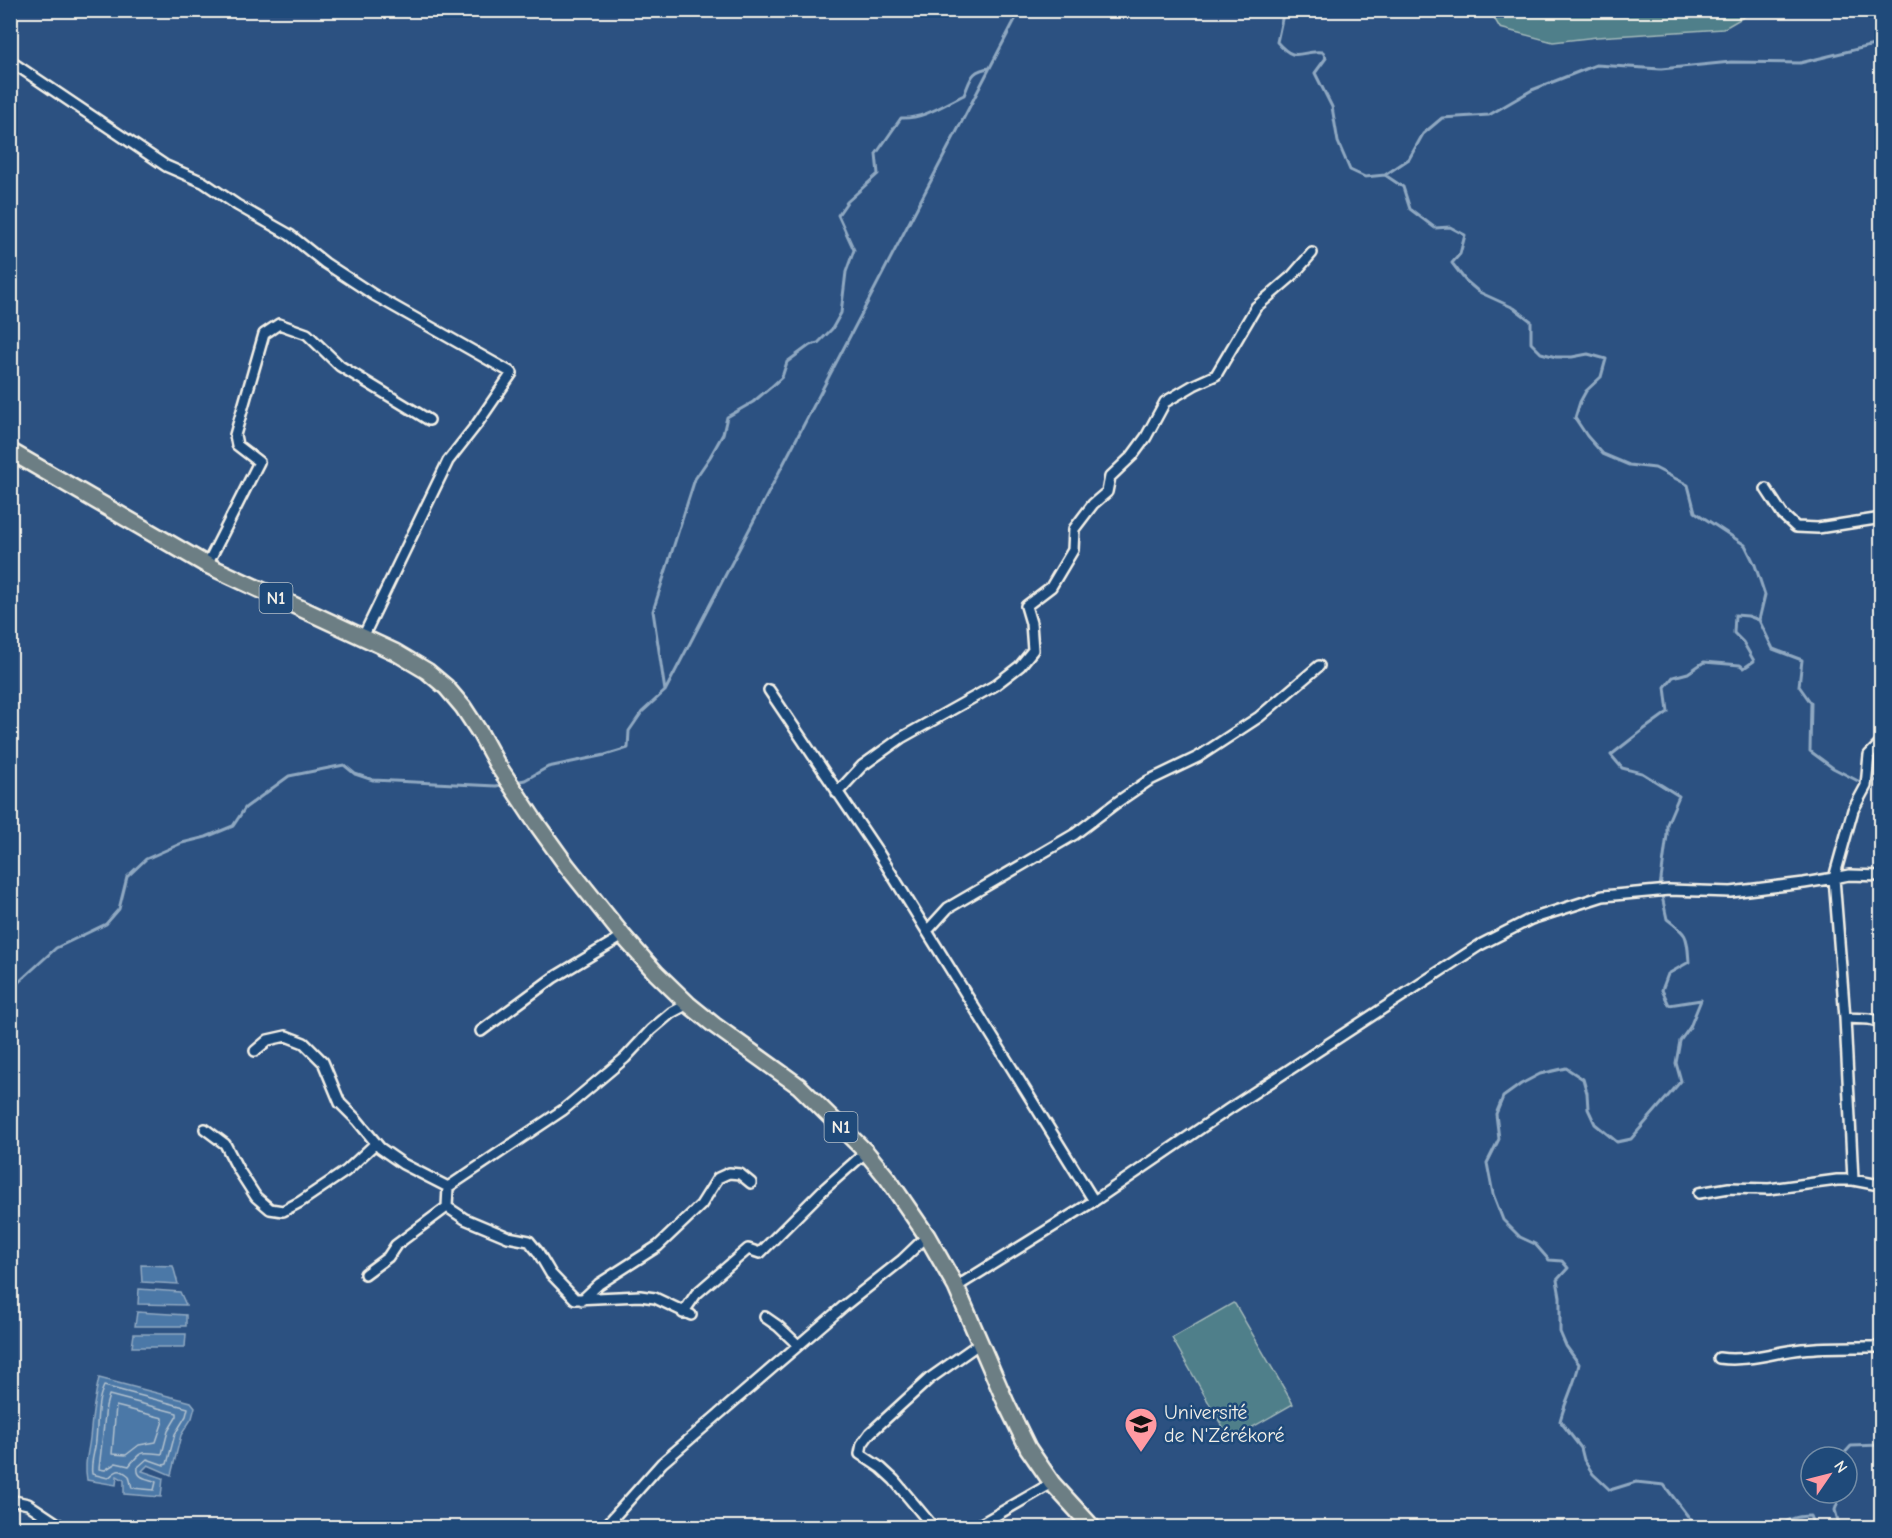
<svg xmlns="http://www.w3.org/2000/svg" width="1892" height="1538" viewBox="0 0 1892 1538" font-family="'Comic Neue',sans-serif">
<rect width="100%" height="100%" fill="#2c5181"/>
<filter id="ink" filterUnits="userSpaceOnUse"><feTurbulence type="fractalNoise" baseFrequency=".0167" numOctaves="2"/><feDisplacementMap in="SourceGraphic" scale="12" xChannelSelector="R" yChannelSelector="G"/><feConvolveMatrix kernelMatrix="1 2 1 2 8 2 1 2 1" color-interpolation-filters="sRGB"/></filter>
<g filter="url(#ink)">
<path fill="#4f7f8a" stroke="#a2b8b9" stroke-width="1.5" d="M 1490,11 L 1754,11 L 1723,29 L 1597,37 L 1553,42 L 1500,28 Z
M 1233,1303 L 1235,1304 L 1293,1404 L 1230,1440 L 1172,1338 Z"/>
<path fill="#4c78a7" stroke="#8fa8c1" stroke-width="1.5" d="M 141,1265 L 173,1266 L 178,1284 L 142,1282 Z
M 139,1289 L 180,1292 L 186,1305 L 138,1304 Z
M 137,1312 L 186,1315 L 186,1326 L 135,1326 Z
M 134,1334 L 186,1334 L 185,1347 L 132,1347 Z
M 99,1378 L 191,1402 L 195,1407 L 192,1418 L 181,1435 L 171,1475 L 148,1465 L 142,1471 L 163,1478 L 161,1497 L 124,1494 L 124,1480 L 117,1476 L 116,1485 L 87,1480 C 84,1461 88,1456 90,1438 C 92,1416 94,1400 99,1378 Z"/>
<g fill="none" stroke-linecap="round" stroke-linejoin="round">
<path stroke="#b1c1ce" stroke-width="1.5" d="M 104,1386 L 188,1408 L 186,1416 L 175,1434 L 167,1464 L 164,1465 L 147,1459 L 138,1467 C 136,1479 148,1478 156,1482 L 154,1490 L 132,1488 L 129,1476 C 118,1467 117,1471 108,1478 L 92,1474 C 90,1462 95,1452 96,1440 C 98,1422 96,1403 104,1386 Z
M 109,1395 L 177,1413 L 177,1416 L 168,1431 L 162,1454 C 142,1453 143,1448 129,1466 L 116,1463 L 105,1470 L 99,1469 L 106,1406 Z
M 116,1406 L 163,1418 L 163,1421 L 156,1442 L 139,1445 L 126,1455 L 112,1454 Z"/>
<path stroke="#8fa8c1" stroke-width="3" d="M 1284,10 L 1277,42 C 1297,65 1300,49 1323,52 L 1326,58 L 1315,73 L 1332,107 L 1338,142 L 1350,170 L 1365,177 L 1385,175 L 1403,187 L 1410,209 L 1435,228 L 1450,227 L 1465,235 L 1460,254 L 1452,263 L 1465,280 L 1479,292 L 1514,308 L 1531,321 L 1531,343 L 1541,353 L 1556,357 L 1572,357 L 1588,354 L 1606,359 L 1601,377 L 1586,391 L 1580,402 L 1575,418 L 1587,436 L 1603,454 L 1629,465 L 1655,468 L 1688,485 L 1695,512 L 1745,545 L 1755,565 L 1765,595 L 1759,620 L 1773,649 L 1802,660 L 1799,686 L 1811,703 L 1810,751 L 1833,768 L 1860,782 L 1882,780
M 1385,175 L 1409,159 L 1423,134 L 1442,118 L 1489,115 L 1532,90 L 1596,65 L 1661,69 L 1731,62 L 1800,63 L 1882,43
M 665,691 L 653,611 L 695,479 L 710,457 L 723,434 L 727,417 L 753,402 L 771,387 L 782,377 L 787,362 L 810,345 L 818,343 L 832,329 L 841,313 L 846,272 L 854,250 L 838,215 L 847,202 L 878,174 L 876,154 L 901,118 C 924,119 943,105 964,95 C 971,80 970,70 990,68
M 515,782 L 525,780 L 548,767 L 605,755 L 628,748 L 629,731 L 642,712 L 665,691 L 1020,10
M 10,990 L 56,948 L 106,924 L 119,909 L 127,877 L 146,859 L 182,843 L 206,837 L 233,826 L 245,808 L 289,776 L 344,765 L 355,774 L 373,780 L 496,786 L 506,784
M 1841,1457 L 1851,1446 L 1882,1445
M 1847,1464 L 1855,1473 L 1847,1484
M 1697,1528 L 1664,1485 L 1636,1482 L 1610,1490 L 1593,1474 L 1584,1460 L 1581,1448 L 1560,1421 C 1565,1401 1575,1384 1579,1364 L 1566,1346 L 1560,1332 L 1560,1297 L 1557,1280 L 1568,1268 L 1562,1261 L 1549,1260 L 1535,1244 L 1520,1237 L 1503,1220 L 1493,1194 L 1487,1163 L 1499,1139 L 1496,1114 L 1503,1097 L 1521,1084 L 1540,1074 L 1566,1068 L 1583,1079 L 1587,1093 L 1588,1109 L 1595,1124 L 1617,1142 L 1631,1139 L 1681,1081 L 1676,1063 L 1680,1041 L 1690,1027 L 1701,1000 L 1669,1005 L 1662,990 L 1668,974 L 1689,962 C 1687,935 1688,935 1667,919 L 1660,887 L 1667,835 L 1667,824 L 1679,796 L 1642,773 L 1622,768 L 1611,755 L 1643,730 L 1668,712 L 1665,687 L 1673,677 L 1688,673 L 1704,662 L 1740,665 L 1744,668 L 1754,661 L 1743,642 L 1734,633 L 1735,615 L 1748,616 L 1759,620
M 1779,1528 C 1787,1518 1798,1516 1810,1516 L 1815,1528
M 1840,1528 L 1835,1510 L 1841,1493"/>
<defs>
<path id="minor" d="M 10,61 L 166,166 L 203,182 L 237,205 L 290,235 L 325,263 L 374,295 L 512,373 L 477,424 L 448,461 L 363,637
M 1766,489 L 1783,515 L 1796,527 L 1818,528 L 1882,518
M 207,565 L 259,462 L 237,445 L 235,435 L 264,334 L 279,324 L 307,334 L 340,366 L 429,420
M 769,690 L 878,852 L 1094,1201
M 1882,742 L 1869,755 L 1866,786 L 1853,810 L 1834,878 L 1849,875 L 1882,876
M 837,793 L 862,766 L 901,738 L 994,686 L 1020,666 L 1033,650 L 1031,623 L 1026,606 L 1051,587 L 1073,550 L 1074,529 L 1093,504 L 1107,492 L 1110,477 L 1132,456 L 1146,437 L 1165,402 L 1194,385 L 1216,375 L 1256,307 L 1292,276 L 1312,253
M 927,931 L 948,908 L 1075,834 L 1116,803 L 1148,781 L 1198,757 L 1259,717 L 1319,666
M 1845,1018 L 1869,1019 L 1882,1022
M 481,1031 L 553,978 L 623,936
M 255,1051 L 268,1040 L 286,1036 L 304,1043 L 323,1062 L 340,1103 L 357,1120 L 380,1148 L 403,1164 L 448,1187
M 205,1129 L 225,1144 L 238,1169 L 256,1197 L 270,1209 L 283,1211 L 300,1202 L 346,1171 L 376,1143
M 1699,1193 L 1729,1188 L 1769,1189 L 1837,1180 L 1853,1180 L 1874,1184 L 1882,1183
M 447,1207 L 465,1219 L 508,1237 L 529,1241 L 538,1252 L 551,1274 L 575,1299 L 640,1296 L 655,1298 L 691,1315
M 365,1274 L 388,1257 L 396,1245 L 447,1207 L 448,1187 L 563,1110 L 625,1058 L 651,1030 L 671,1013 L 688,1004
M 956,1287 L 1094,1201 L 1229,1109 L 1480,945 L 1531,919 L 1603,896 L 1669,890 L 1731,892 L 1804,883 L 1834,878 L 1845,1018 L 1853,1180
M 582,1300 L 599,1284 L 658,1246 L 701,1205 L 718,1178 L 729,1173 L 740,1174 L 751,1183
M 683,1313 L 696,1294 L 748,1249 L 760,1253 L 823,1190 L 866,1152
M 765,1317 L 778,1326 L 798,1345
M 1719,1358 C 1748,1362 1774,1352 1802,1349 C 1829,1346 1855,1347 1882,1347
M 10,1500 L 28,1504 L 64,1528
M 604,1528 L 662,1463 L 844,1306 L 902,1260 L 927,1236
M 934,1528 L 894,1480 L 881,1468 L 860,1454 L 862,1444 L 870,1433 L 929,1379 L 980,1343
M 974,1528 L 1052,1483"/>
<path id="primary" d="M 10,451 L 207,565 L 395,652 L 427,671 L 446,687 L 463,707 L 480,733 L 497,764 L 534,820 L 567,866 L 623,936 L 656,973 L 688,1004 L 714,1025 L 799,1086 L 866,1152 L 888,1179 L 927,1236 L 956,1287 L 1006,1403 L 1028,1448 L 1052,1483 L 1093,1528"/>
</defs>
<use href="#minor" stroke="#f4f1e8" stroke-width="14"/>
<use href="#primary" stroke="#f4f1e8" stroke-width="20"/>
<use href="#minor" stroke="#1f4a7a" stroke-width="9"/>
<use href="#primary" stroke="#6c7e84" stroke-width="15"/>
</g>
</g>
<defs>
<symbol id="university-pin" viewBox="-11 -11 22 30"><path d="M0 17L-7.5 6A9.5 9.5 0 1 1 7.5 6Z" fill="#ff9aa2" stroke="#1f4a7a"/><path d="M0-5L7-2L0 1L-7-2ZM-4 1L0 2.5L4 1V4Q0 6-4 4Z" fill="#111"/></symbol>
</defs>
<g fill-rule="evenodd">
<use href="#university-pin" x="1122" y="1405" width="38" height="52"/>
</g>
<g text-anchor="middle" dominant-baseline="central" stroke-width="5" stroke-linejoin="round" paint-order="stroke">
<g fill="#1f4a7a" stroke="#b4bfc7" stroke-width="1.5">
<rect x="259.5" y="583" width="33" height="30" rx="4.5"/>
<rect x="824.5" y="1112" width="33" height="30" rx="4.5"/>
</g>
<g font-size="18" font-weight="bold" fill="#f4f1e8">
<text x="276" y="598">N1</text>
<text x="841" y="1127">N1</text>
</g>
<g font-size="20" fill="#f4f1e8" stroke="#1f4a7a" text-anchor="start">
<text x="1164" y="1412">Université<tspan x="1164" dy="23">de N'Zérékoré</tspan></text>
</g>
</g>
<rect width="1892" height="1538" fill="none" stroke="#1f4a7a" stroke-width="36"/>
<rect x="18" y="18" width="1856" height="1502" fill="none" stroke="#f4f1e8" stroke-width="2" filter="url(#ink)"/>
<g transform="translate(1829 1475) rotate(55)"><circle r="28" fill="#1f4a7a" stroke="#748da6" stroke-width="1.5"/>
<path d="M0-4.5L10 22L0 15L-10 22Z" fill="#ff9aa2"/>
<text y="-9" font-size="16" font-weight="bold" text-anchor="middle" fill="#f4f1e8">N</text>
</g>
</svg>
